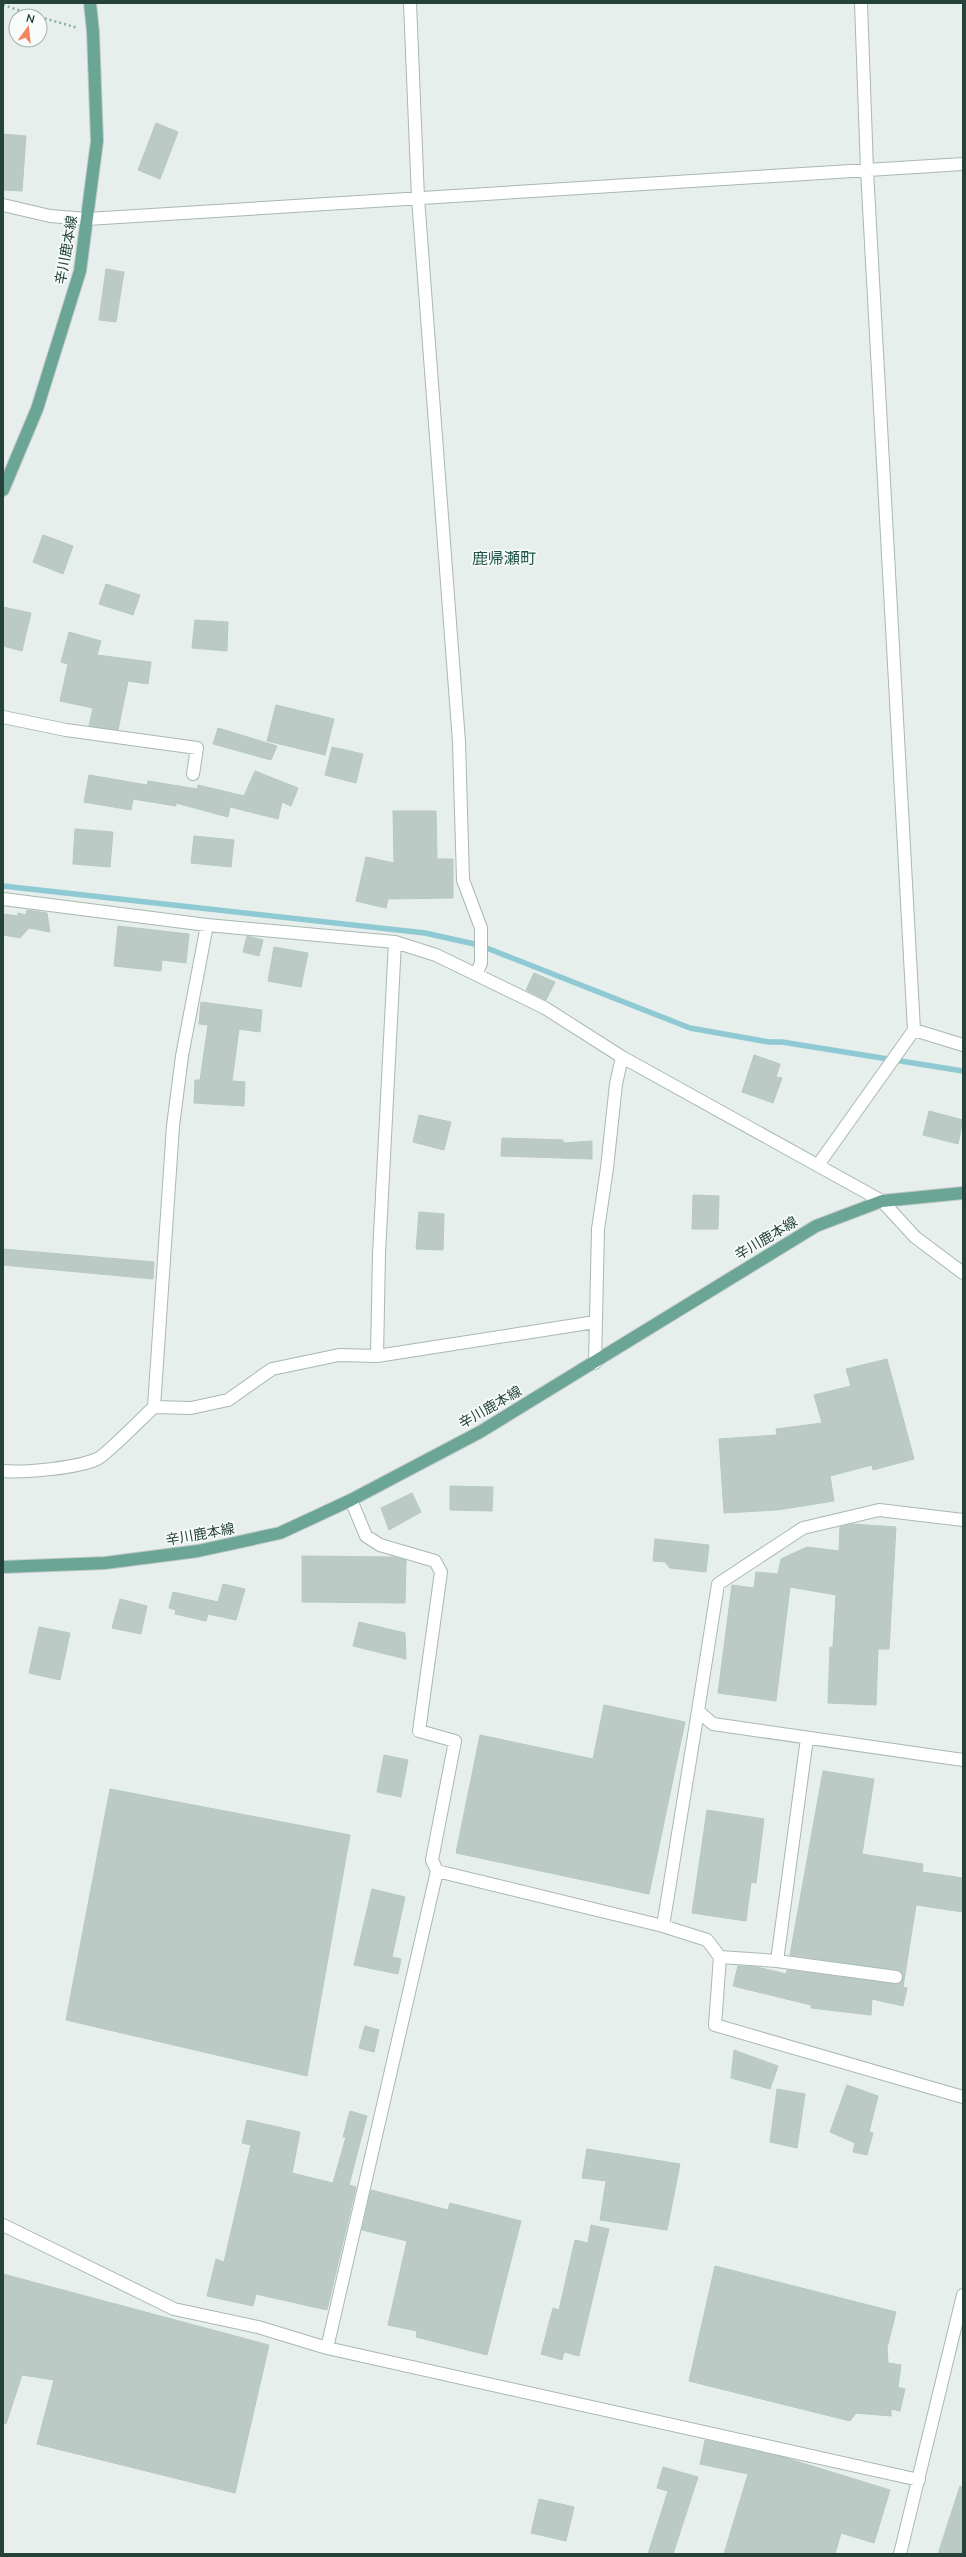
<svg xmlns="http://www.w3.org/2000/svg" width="966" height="2557" viewBox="0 0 966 2557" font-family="Mulish,'Noto Sans JP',sans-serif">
<rect width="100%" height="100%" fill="#e6efeb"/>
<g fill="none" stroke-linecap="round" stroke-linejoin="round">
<path stroke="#8ec9d4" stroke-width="5.5" d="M 3,886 L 425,933 L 479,945 L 690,1028 L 769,1042 L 782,1042 L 963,1071"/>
</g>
<path fill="#bbcac4" stroke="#b8c9c2" d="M 156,123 L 178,132 L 160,179 L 138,170 Z
M 3,134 L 26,136 L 22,191 L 3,190 Z
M 106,269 L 124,272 L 116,322 L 99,320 Z
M 43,535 L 73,546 L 63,574 L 33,562 Z
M 106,584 L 140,595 L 133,615 L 99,604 Z
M 3,607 L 31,613 L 22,651 L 3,646 Z
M 195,620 L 228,622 L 227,651 L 192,648 Z
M 69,632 L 101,641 L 97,655 L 151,662 L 148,684 L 128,681 L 118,730 L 89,726 L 93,708 L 60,701 L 68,664 L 61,662 Z
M 276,705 L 334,719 L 325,755 L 267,741 Z
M 218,728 L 277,746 L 271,760 L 213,744 Z
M 332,747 L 363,754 L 356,783 L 325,775 Z
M 255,771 L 298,788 L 291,806 L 282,802 L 278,819 L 230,807 L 228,817 L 176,803 L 176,806 L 133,799 L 131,810 L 84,802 L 89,775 L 147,785 L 148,781 L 197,789 L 198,785 L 244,796 Z
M 393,811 L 436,811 L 437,859 L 453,859 L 453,898 L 388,899 L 386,908 L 356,901 L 366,857 L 394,863 Z
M 75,829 L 113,832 L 110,867 L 73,864 Z
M 194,836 L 234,840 L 231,867 L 191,863 Z
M 27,910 L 47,913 L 50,932 L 29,928 L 20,938 L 3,935 L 3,914 L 18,916 L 18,913 L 26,915 Z
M 118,926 L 189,934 L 186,963 L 162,960 L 161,971 L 114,966 Z
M 247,936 L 263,940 L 259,956 L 243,952 Z
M 274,947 L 308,953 L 301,987 L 268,981 Z
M 534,973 L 555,982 L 546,1000 L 526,990 Z
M 201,1002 L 262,1010 L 260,1032 L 239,1029 L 232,1081 L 245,1082 L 244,1106 L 194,1103 L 195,1080 L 200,1080 L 208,1025 L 199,1024 Z
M 754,1055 L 780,1064 L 776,1077 L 782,1078 L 773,1103 L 742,1092 Z
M 929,1111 L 963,1120 L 958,1144 L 923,1135 Z
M 419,1115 L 451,1122 L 444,1150 L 413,1142 Z
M 502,1138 L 563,1140 L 563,1143 L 592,1141 L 592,1159 L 501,1156 Z
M 693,1195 L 719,1196 L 718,1229 L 692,1229 Z
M 419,1212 L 444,1214 L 443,1250 L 416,1249 Z
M 3,1249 L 154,1262 L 153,1279 L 3,1265 Z
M 887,1359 L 914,1459 L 873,1470 L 872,1465 L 830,1476 L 834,1501 L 777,1510 L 724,1513 L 719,1439 L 777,1435 L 776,1429 L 822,1423 L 814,1395 L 851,1386 L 846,1369 Z
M 450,1486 L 493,1487 L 492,1511 L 450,1510 Z
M 412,1493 L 421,1512 L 389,1530 L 381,1508 Z
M 852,1524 L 896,1527 L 889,1649 L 878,1649 L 876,1705 L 828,1703 L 830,1647 L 833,1647 L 836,1595 L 790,1587 L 776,1701 L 718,1693 L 732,1585 L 754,1588 L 756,1572 L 778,1574 L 781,1559 L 807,1547 L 839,1551 L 840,1527 Z
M 655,1539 L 709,1545 L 706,1572 L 670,1568 L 665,1562 L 653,1561 Z
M 302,1556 L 394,1557 L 406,1560 L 405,1603 L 302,1602 Z
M 223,1584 L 245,1589 L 236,1620 L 208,1614 L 206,1621 L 175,1614 L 176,1610 L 169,1608 L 173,1592 L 218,1602 Z
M 120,1599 L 147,1606 L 141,1634 L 112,1628 Z
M 359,1622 L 405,1633 L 406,1659 L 353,1646 Z
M 39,1627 L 70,1633 L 60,1680 L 29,1673 Z
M 604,1705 L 685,1722 L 649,1894 L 456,1853 L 480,1735 L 593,1759 Z
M 384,1755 L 408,1760 L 401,1797 L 377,1792 Z
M 823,1771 L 874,1779 L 862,1854 L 923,1864 L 922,1872 L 963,1878 L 963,1912 L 916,1905 L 903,1987 L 907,1988 L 903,2006 L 872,1999 L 871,2015 L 811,2008 L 811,2005 L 733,1986 L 738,1966 L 757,1967 L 786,1974 L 787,1970 L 895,1984 L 899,1984 L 903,1978 L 903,1974 L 897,1970 L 790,1955 Z
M 110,1789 L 350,1835 L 307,2076 L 66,2020 Z
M 707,1810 L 764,1819 L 756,1883 L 751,1882 L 746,1921 L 692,1913 Z
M 372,1889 L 405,1897 L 392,1957 L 401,1959 L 398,1974 L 354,1965 Z
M 365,2026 L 379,2030 L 374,2052 L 359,2048 Z
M 734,2050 L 778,2066 L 770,2089 L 731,2078 Z
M 847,2085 L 878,2096 L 869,2132 L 873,2133 L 867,2155 L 853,2152 L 855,2143 L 830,2132 Z
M 777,2089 L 805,2094 L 797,2148 L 770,2142 Z
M 350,2111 L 367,2116 L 349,2185 L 356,2187 L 327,2310 L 256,2294 L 253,2306 L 207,2296 L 216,2259 L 224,2262 L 251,2145 L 242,2143 L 247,2120 L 300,2132 L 292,2173 L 333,2183 L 346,2137 L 343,2137 Z
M 587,2149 L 680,2164 L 667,2230 L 600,2220 L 606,2181 L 582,2178 Z
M 371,2190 L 448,2210 L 450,2203 L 521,2221 L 487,2355 L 416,2337 L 417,2331 L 388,2325 L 407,2241 L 362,2230 Z
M 591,2225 L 609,2229 L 579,2356 L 564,2352 L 562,2360 L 541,2354 L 553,2308 L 559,2310 L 575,2240 L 588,2243 Z
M 715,2266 L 896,2312 L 887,2348 L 888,2363 L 901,2365 L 898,2387 L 905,2389 L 900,2411 L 891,2409 L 891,2416 L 856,2413 L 850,2421 L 689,2381 Z
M 3,2274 L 269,2345 L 235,2493 L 37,2444 L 54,2380 L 22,2375 L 6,2424 L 3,2423 Z
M 705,2440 L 783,2457 L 890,2490 L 874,2543 L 841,2533 L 835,2554 L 724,2554 L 748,2474 L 700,2464 Z
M 663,2467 L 698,2477 L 673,2554 L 648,2554 L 668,2491 L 657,2488 Z
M 960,2486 L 963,2487 L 963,2554 L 938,2554 Z
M 539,2499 L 574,2507 L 566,2541 L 531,2533 Z"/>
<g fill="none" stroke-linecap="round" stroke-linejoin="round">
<defs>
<path id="minor" d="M 410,3 L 418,198 L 459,742 L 463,880 L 481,928 L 481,963 L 476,974
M 3,205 L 50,216 L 87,219 L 963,164
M 3,717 L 66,730 L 197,748 L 193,774
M 3,899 L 207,925 L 395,942 L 436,955 L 545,1008 L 622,1057 L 882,1201 L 915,1237 L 963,1273
M 914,1030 L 963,1045
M 818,1165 L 914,1030 L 867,170 L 861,3
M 377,1356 L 379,1254 L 395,942
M 595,1363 L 598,1229 L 607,1168 L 616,1084 L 622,1057
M 154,1407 L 173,1126 L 182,1056 L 207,925
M 3,1471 C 25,1473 77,1468 97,1459 C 105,1456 144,1416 154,1407 L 191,1408 L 228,1400 L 272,1369 L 339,1355 L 377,1356 L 595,1322
M 963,1520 L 879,1510 L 803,1528 L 718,1584 L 698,1711 L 713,1724 L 963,1760
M 437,1871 L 663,1926 L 707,1940 L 720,1957 L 715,2025 L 963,2097
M 663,1926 L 698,1711
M 720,1957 L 777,1961 L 807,1738
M 777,1961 L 896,1977
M 3,2225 L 174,2309 L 258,2327 L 327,2348 L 919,2480
M 327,2348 L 437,1871 L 432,1860 L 455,1741 L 419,1731 L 441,1572 L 435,1561 L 380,1545 L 366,1536 L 351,1500
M 900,2554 L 963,2295"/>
<path id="major" d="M 3,490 L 37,409 L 80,271 L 97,141 L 93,32 L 90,3
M 3,1567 L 105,1563 L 198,1551 L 280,1533 L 351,1500 L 480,1432 L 816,1226 L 882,1201 L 963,1193"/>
</defs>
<use href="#minor" stroke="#a8b8b2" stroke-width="14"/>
<use href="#major" stroke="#c2cac8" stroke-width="14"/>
<path stroke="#86b3a5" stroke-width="2.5" stroke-dasharray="2 3" stroke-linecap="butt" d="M 3,5 L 37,16
M 40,17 L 78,28"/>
<use href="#minor" stroke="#fff" stroke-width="12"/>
<use href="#major" stroke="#6aa596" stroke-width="12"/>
</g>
<g text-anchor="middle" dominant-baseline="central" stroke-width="3.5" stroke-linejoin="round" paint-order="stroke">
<g font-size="14" fill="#24423a" stroke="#f7fbf9">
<text transform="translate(66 250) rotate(-80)">辛川鹿本線</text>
<text transform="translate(766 1238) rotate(-31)">辛川鹿本線</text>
<text transform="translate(490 1407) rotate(-30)">辛川鹿本線</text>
<text transform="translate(200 1534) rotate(-10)">辛川鹿本線</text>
</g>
<g font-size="16" fill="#1f5548" stroke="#f7fbf9">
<text x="504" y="558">鹿帰瀬町</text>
</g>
</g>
<rect width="966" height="2557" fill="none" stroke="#24423a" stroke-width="8"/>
<g transform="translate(28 28) rotate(15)"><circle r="19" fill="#f7fbf9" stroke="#a3b1ad"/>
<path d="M0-3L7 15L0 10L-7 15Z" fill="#f4845f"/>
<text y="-6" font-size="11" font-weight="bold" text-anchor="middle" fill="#24423a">N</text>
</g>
</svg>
